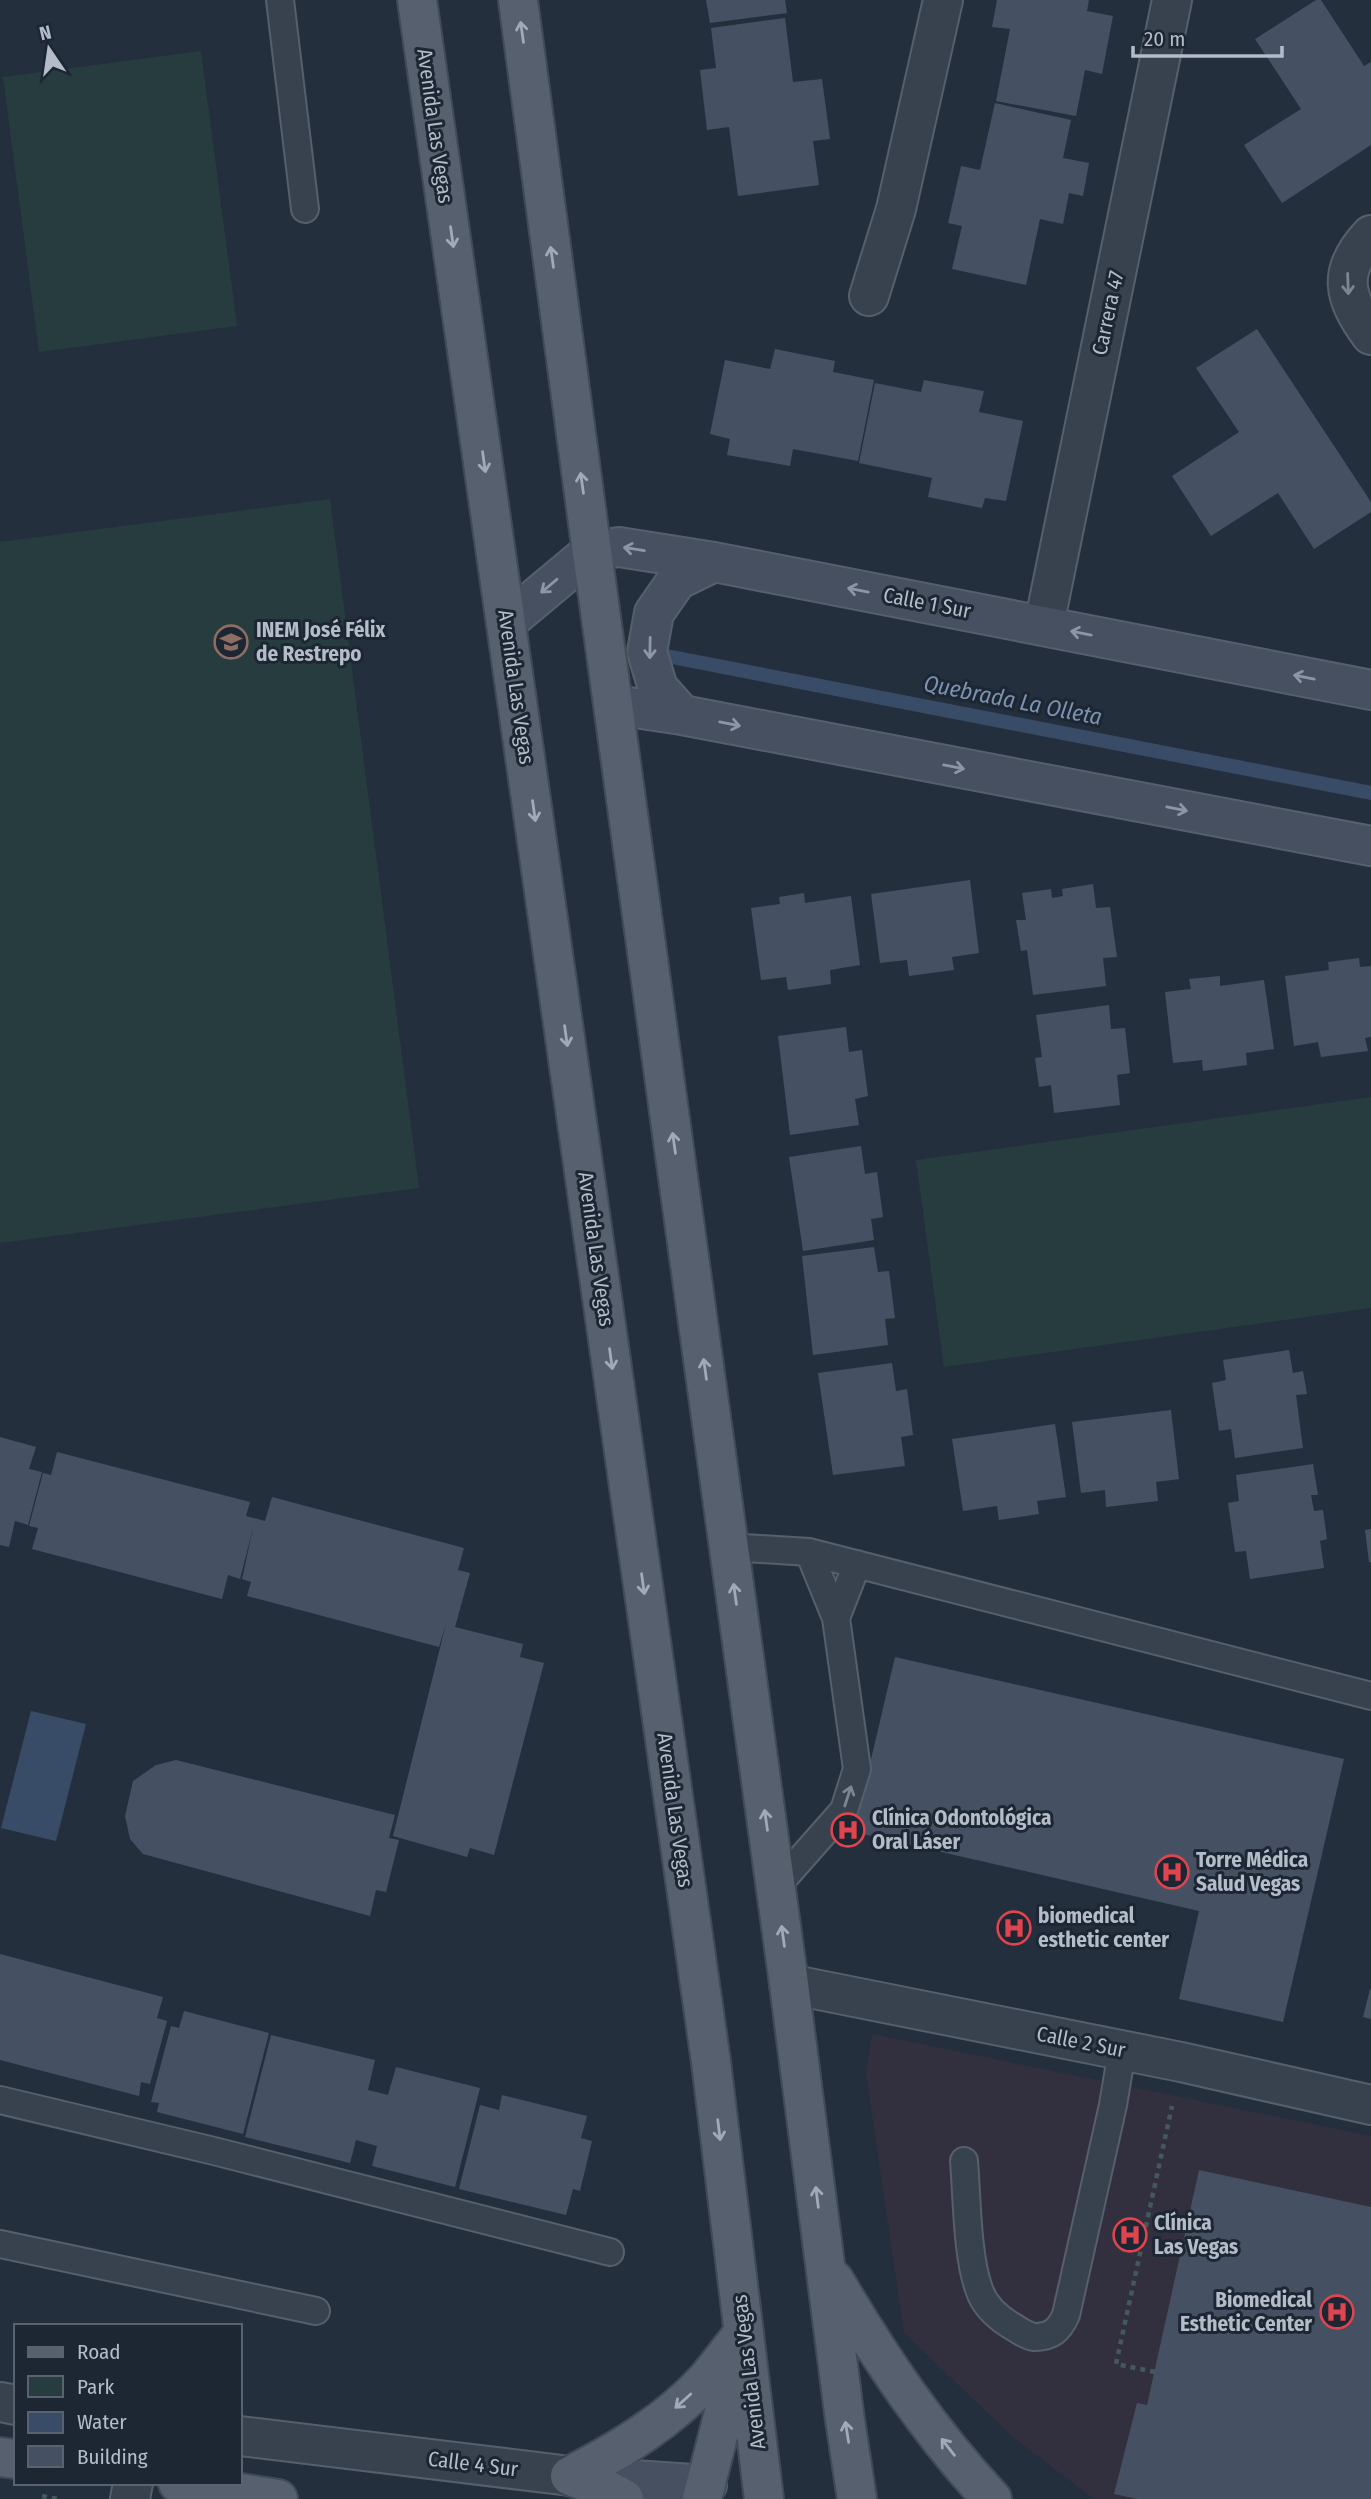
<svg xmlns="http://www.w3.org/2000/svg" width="1371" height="2499" viewBox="0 0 1371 2499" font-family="'Fira Sans Condensed',sans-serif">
<rect width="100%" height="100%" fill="#242f3e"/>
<path fill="#32303f" d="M 872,2034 L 1371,2136 L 1371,2499 L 1094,2499 L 1014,2438 L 904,2333 L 866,2073 Z"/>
<path fill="#263c3f" d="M 201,51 L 237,326 L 39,352 L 3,77 Z
M 330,499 L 419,1188 L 0,1243 L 0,542 Z
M 1371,1097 L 1371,1308 L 944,1367 L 916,1160 Z"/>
<path fill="#394c67" d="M 31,1711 L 86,1724 L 56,1841 L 1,1828 Z"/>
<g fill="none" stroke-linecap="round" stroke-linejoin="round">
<path stroke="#394c67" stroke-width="14" d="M 651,653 L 1371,793"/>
</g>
<path fill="#455162" d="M 706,0 L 785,0 L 787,13 L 710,23 Z
M 997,0 L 1089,0 L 1087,11 L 1113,16 L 1102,74 L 1085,70 L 1076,116 L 996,101 L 1010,29 L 992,27 Z
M 1316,0 L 1321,0 L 1364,66 L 1371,62 L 1371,145 L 1282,203 L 1244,145 L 1301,109 L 1255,39 Z
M 785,18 L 793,82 L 822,79 L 830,139 L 813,141 L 819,185 L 738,196 L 729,127 L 707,130 L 700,70 L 716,68 L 711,28 Z
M 995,103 L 1071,120 L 1063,158 L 1089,163 L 1083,196 L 1069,193 L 1063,224 L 1040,219 L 1026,285 L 952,269 L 962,226 L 948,223 L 961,166 L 980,170 Z
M 1257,329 L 1371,502 L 1371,512 L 1314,549 L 1278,493 L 1211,536 L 1172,476 L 1239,432 L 1196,368 Z
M 775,349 L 835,361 L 833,372 L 874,380 L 858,461 L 793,449 L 790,466 L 727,455 L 730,439 L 710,434 L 725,360 L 770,369 Z
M 924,380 L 984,391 L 979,412 L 1023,421 L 1006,501 L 985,498 L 982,508 L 928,497 L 932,478 L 859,463 L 875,383 L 921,392 Z
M 970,880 L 979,953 L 952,957 L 954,970 L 909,976 L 907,960 L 880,963 L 871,894 Z
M 1093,884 L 1096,908 L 1110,907 L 1117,957 L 1103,958 L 1106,986 L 1033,995 L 1027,950 L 1021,951 L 1016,920 L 1026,920 L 1022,893 L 1051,889 L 1052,898 L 1063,896 L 1062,889 Z
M 804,893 L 805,903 L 851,896 L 860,965 L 830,970 L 831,984 L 788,990 L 786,977 L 761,980 L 751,908 L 780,904 L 779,897 Z
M 1359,958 L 1360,967 L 1371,966 L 1371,1037 L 1365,1038 L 1368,1051 L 1321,1057 L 1318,1042 L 1294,1046 L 1285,976 L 1329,970 L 1328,962 Z
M 1220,976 L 1220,986 L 1264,980 L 1274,1049 L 1246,1053 L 1247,1065 L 1203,1071 L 1202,1060 L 1173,1063 L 1165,992 L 1191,989 L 1189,979 Z
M 1109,1005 L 1111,1029 L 1125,1028 L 1130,1073 L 1117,1075 L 1120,1105 L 1054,1113 L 1051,1085 L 1039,1087 L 1035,1058 L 1042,1057 L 1036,1015 Z
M 846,1027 L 849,1052 L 862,1050 L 868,1096 L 855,1099 L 859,1125 L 790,1135 L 778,1036 Z
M 861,1146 L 865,1174 L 877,1172 L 883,1217 L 871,1219 L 874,1240 L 803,1251 L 789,1157 Z
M 874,1247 L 878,1272 L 889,1271 L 895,1318 L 885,1319 L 888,1345 L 813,1355 L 802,1256 Z
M 1289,1350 L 1293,1373 L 1303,1371 L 1307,1394 L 1296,1395 L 1303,1448 L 1235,1458 L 1231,1429 L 1219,1431 L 1212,1383 L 1226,1380 L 1223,1360 Z
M 892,1363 L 896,1391 L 907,1389 L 913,1435 L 901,1437 L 905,1466 L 833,1475 L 818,1373 Z
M 1171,1410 L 1179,1479 L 1156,1482 L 1158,1501 L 1106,1507 L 1105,1490 L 1081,1493 L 1072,1422 Z
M 1055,1424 L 1066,1497 L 1037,1501 L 1039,1514 L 999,1520 L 997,1506 L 963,1511 L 952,1439 Z
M 0,1437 L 36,1447 L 29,1469 L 42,1472 L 28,1525 L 15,1521 L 9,1547 L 0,1545 Z
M 57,1452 L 250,1502 L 246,1516 L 265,1521 L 272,1497 L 464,1548 L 458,1570 L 470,1573 L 455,1627 L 523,1644 L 520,1657 L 544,1663 L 494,1855 L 470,1848 L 467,1857 L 393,1836 L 446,1624 L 439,1647 L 247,1596 L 251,1582 L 242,1579 L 253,1528 L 240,1579 L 228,1575 L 222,1599 L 32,1549 L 38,1528 L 29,1526 L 43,1473 L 51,1475 Z
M 1313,1464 L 1318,1495 L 1311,1495 L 1314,1511 L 1323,1510 L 1327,1539 L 1320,1541 L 1324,1568 L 1250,1579 L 1246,1551 L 1235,1552 L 1228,1503 L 1239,1501 L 1236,1475 Z
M 1371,1529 L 1371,1562 L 1369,1562 L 1365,1530 Z
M 895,1657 L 1344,1759 L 1283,2022 L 1179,1999 L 1199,1911 L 854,1832 Z
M 176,1760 L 395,1815 L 389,1838 L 399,1840 L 386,1892 L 376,1890 L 370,1916 L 143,1854 L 130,1839 L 125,1816 L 133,1781 L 156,1765 Z
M 0,1954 L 163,1997 L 157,2018 L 167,2021 L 150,2084 L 141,2082 L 139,2096 L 0,2060 Z
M 1370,1989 L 1371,1990 L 1371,2019 L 1363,2017 Z
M 184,2011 L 269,2033 L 243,2134 L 157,2112 L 159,2103 L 151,2102 L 171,2026 L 179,2028 Z
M 271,2035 L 375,2060 L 368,2090 L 388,2095 L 396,2067 L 480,2088 L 455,2187 L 372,2166 L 377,2146 L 356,2140 L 350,2163 L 245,2137 Z
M 502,2095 L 587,2116 L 581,2138 L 592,2141 L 580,2191 L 573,2189 L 566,2215 L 459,2189 L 480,2105 L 499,2110 Z
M 1199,2170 L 1371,2207 L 1371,2499 L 1137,2499 L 1114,2494 L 1137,2403 L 1147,2405 Z"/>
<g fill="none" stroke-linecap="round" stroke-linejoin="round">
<defs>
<path id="lane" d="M 280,0 L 305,209
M 729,1547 L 809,1552 L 1371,1696
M 836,1618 L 857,1564
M 776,1887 L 844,1810 L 857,1769 L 836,1618 L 809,1552
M 0,2100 L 214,2151 L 610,2252
M 964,2161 C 967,2197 967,2257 979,2289 C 984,2305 996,2316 1010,2325 C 1018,2329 1025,2336 1034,2337 C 1052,2337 1059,2330 1066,2315 L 1113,2105 L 1122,2051
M 0,2244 L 316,2311"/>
<path id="street" d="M 1371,235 C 1337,271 1343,297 1371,335
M 869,296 L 896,209 L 943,0
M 1044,625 L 1172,0
M 789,1984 L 1181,2062 L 1371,2105
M 0,2402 L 16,2405
M 240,2436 L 570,2476
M 130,2499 L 133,2483"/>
<path id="secondary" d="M 507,622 L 592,551 L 619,547 L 714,562 L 1371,690
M 615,705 L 682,715 L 1371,846
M 682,715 L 658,688 L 647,652 L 654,613 L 677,580 L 714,562
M 576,2476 L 707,2485"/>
<path id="primary" d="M 417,0 L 711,2062 L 764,2499
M 518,0 L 588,523 L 789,1984 L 845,2420 L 857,2499
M 834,2280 C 880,2358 930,2433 992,2499
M 0,2457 L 16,2459
M 570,2476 C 620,2450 669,2421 707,2379 C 720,2364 732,2347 744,2332
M 570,2476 L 606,2489 L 624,2499
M 178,2483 L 278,2499
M 702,2499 L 738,2357"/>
</defs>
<use href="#lane" stroke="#565f6c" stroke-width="30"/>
<use href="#street" stroke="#565f6c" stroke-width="42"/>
<use href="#secondary" stroke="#565f6c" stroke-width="42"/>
<use href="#primary" stroke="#414a57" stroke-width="42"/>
<path stroke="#44595c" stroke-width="4.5" stroke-dasharray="5 5" stroke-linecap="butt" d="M 1155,2372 L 1116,2364 L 1172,2106
M 42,2496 L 58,2499"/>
<use href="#lane" stroke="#38414e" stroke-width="26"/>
<use href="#street" stroke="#38414e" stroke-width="38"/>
<use href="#secondary" stroke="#465061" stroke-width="38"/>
<use href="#primary" stroke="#56606e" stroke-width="38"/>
</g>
<defs><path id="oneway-shaft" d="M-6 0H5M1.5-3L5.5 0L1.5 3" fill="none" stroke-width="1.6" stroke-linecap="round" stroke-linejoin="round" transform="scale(1.75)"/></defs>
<g stroke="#a1aab7">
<use href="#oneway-shaft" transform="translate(522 32) rotate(-98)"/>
<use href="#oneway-shaft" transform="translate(452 237) rotate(82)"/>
<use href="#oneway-shaft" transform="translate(552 257) rotate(-98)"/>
<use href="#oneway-shaft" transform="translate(484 462) rotate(82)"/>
<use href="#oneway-shaft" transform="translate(582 483) rotate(-98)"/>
<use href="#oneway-shaft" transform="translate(534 811) rotate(82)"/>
<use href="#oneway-shaft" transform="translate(566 1036) rotate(82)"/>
<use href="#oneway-shaft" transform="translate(674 1143) rotate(-98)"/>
<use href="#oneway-shaft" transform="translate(611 1359) rotate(82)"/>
<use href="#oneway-shaft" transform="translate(705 1369) rotate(-98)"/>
<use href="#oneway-shaft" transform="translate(643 1584) rotate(82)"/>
<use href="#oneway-shaft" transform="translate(735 1594) rotate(-98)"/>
<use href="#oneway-shaft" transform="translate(766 1820) rotate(-98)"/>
<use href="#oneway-shaft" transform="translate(783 1936) rotate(-98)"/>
<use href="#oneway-shaft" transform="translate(719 2130) rotate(83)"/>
<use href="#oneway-shaft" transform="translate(817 2197) rotate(-97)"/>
<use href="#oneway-shaft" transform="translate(683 2401) rotate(138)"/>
<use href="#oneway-shaft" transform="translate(847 2432) rotate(-99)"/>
<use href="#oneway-shaft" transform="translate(948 2447) rotate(-128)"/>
</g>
<g stroke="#7c8592">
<use href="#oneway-shaft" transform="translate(1348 284) rotate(88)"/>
<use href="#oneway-shaft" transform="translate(848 1796) rotate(-72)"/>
</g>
<g stroke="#8e96a5">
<use href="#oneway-shaft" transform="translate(634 549) rotate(-171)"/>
<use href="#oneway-shaft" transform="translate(549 586) rotate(140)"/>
<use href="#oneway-shaft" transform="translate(858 590) rotate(-169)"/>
<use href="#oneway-shaft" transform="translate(1081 633) rotate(-169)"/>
<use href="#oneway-shaft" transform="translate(650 648) rotate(91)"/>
<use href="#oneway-shaft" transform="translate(1304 677) rotate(-169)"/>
<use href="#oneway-shaft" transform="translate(730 724) rotate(11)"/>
<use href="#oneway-shaft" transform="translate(954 767) rotate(11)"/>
<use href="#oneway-shaft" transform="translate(1177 809) rotate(11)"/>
</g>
<defs>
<symbol id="school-ring" viewBox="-11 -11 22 22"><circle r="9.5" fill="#1d2633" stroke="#8d6e63" stroke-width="1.5"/><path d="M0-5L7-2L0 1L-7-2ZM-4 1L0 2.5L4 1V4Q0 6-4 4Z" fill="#8d6e63"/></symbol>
<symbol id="hospital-ring" viewBox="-11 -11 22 22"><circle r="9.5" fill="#1d2633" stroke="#e0444e" stroke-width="1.5"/><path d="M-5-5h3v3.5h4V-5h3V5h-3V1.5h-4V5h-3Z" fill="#e0444e"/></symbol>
</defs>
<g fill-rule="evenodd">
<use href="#school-ring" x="212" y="623" width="38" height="38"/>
<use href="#hospital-ring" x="829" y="1811" width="38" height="38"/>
<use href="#hospital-ring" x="1153" y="1853" width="38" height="38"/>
<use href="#hospital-ring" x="995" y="1909" width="38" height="38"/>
<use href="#hospital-ring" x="1111" y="2216" width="38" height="38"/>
<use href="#hospital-ring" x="1318" y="2293" width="38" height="38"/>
</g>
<g text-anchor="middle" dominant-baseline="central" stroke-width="6" stroke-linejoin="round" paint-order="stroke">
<g font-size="21" fill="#b4bcc9" stroke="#1d2633">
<text transform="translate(435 126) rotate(82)">Avenida Las Vegas</text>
<text transform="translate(1108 313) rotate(-78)">Carrera 47</text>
<text transform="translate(927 603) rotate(11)">Calle 1 Sur</text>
<text transform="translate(516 687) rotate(82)">Avenida Las Vegas</text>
<text transform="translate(596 1249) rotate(82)">Avenida Las Vegas</text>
<text transform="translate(675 1810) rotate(82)">Avenida Las Vegas</text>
<text transform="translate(1081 2042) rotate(11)">Calle 2 Sur</text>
<text transform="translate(749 2372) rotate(-97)">Avenida Las Vegas</text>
<text transform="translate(473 2464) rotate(7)">Calle 4 Sur</text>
</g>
<g font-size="21" font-weight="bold" fill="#b4bcc9" stroke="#1d2633" text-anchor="start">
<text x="256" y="630">INEM José Félix<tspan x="256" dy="24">de Restrepo</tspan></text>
<text x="872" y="1818">Clínica Odontológica<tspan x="872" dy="24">Oral Láser</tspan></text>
<text x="1196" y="1860">Torre Médica<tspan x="1196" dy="24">Salud Vegas</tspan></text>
<text x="1038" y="1916">biomedical<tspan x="1038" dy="24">esthetic center</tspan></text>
<text x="1154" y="2223">Clínica<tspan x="1154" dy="24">Las Vegas</tspan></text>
<text x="1312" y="2300" text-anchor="end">Biomedical<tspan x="1312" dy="24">Esthetic Center</tspan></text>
</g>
<g font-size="23" font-style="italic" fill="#7c92b1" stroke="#1d2633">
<text transform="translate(1013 700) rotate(11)">Quebrada La Olleta</text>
</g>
</g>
<rect x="14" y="2324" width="228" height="161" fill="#1d2633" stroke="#59626f" stroke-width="2"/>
<rect x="28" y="2347" width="35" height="10" fill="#56606e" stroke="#59626f" stroke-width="2"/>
<text x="77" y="2359" font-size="21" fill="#b4bcc9">Road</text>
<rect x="28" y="2376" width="35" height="21" fill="#263c3f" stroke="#59626f" stroke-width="2"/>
<text x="77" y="2394" font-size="21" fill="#b4bcc9">Park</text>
<rect x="28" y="2412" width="35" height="21" fill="#394c67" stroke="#59626f" stroke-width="2"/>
<text x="77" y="2429" font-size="21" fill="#b4bcc9">Water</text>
<rect x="28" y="2446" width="35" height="21" fill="#455162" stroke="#59626f" stroke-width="2"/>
<text x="77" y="2464" font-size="21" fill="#b4bcc9">Building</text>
<g transform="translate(49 49) rotate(347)" stroke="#1d2633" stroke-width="5" paint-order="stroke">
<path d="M0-5L12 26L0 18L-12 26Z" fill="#b4bcc9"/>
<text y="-10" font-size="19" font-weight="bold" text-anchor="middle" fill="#b4bcc9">N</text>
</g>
<path d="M1133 46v10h149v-10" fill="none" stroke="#b4bcc9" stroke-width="3.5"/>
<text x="1144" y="46" font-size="21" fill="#b4bcc9" stroke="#1d2633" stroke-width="5" paint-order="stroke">20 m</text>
</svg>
